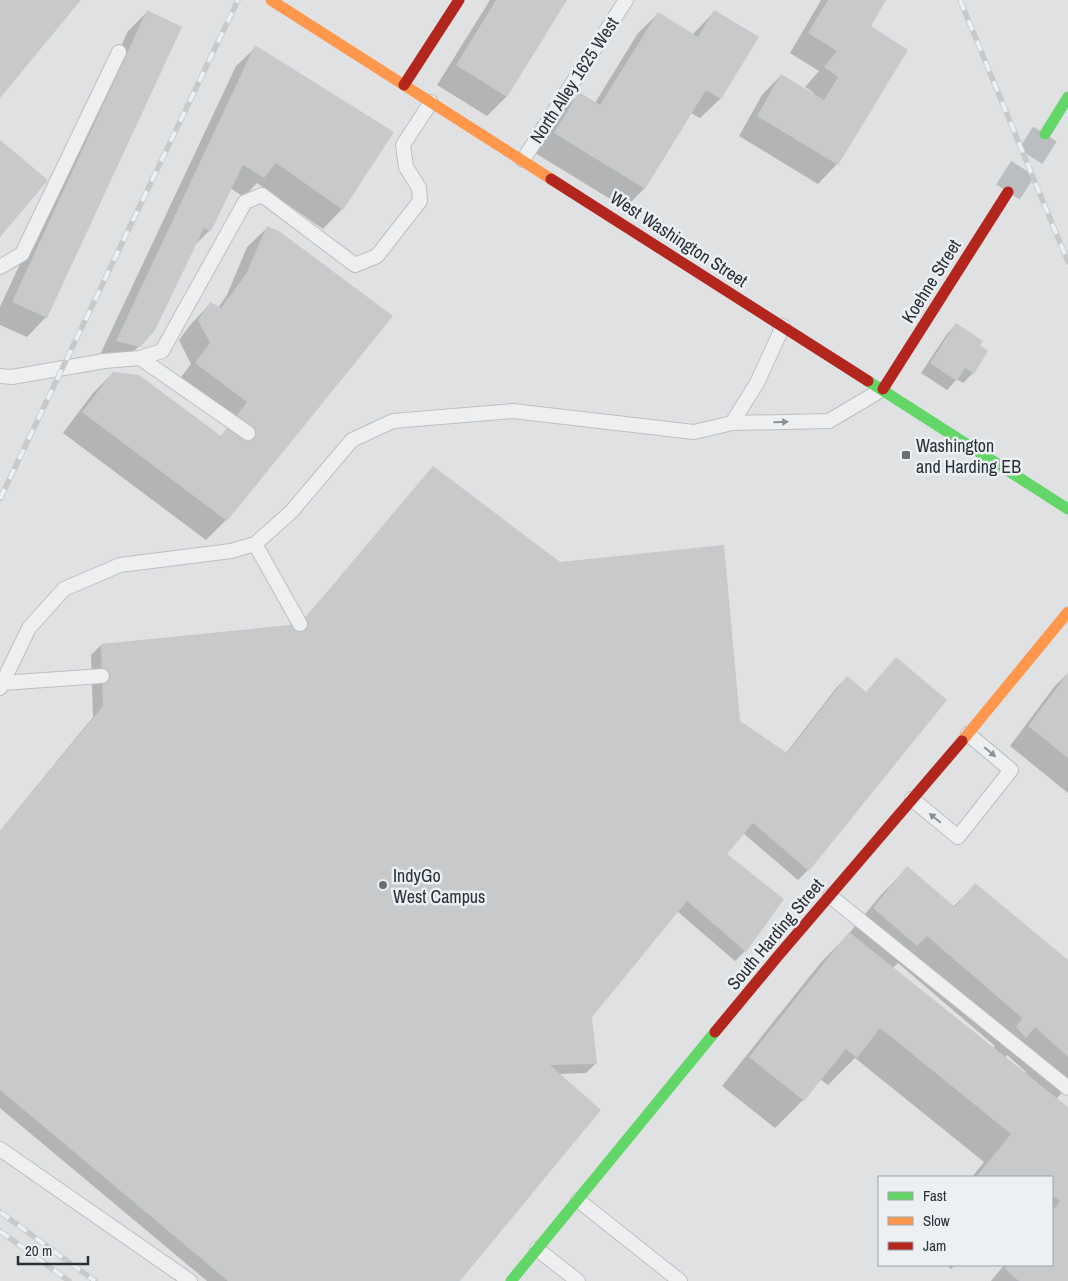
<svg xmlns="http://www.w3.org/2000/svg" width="1068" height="1281" viewBox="0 0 1068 1281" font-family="'Archivo Narrow',sans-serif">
<rect width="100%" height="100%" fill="#dfe1e3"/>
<path fill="#0003" fill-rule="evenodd" d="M 490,0 L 566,0 L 506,97 L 487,116 L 437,85 Z
M 821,0 L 885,0 L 869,26 L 837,164 L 818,184 L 739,136 L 762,95 L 781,75 L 812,95 L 814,93 L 805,87 L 819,71 L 790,53 Z
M 715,11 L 758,37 L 720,99 L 700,118 L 691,113 L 644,189 L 625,208 L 535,153 L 560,113 L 579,94 L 595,103 L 638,33 L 658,14 L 692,35 Z
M 147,12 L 46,317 L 27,337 L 0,325 L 0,307 L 128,31 Z
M 256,47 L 342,209 L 323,229 L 257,183 L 244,197 L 230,188 L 210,230 L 194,246 L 139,346 L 119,366 L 97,361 L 236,66 Z
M 267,228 L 279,232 L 226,520 L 206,540 L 63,433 L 93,393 L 113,373 L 221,437 L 230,424 L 176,384 L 191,364 L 179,340 L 191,324 L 210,304 L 218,308 L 227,295 L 247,247 Z
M 956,324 L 978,346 L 973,373 L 963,383 L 957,379 L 947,390 L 921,373 L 947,334 Z
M 433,468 L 738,722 L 786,753 L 837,687 L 847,678 L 866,693 L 945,700 L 808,870 L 798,880 L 743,833 L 725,854 L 782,899 L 745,951 L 735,961 L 677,911 L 591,1017 L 596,1063 L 586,1073 L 558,1074 L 458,1281 L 207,1281 L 0,1108 L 0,831 L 93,717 L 91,655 L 101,645 L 299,625 Z
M 1068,673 L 1068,793 L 1010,746 L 1054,687 Z
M 907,868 L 953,907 L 975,885 L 1068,962 L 1068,1086 L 1056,1099 L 1068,1108 L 1068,1281 L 991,1281 L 1004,1265 L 1052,1265 L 1052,1177 L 972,1177 L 984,1162 L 855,1058 L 828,1085 L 820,1079 L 803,1100 L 775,1128 L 722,1086 L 822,961 L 846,937 L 880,896 ZM 898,963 L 995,1046 L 993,1049 L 893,968 ZM 1007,1055 L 1026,1072 L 1025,1074 L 1005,1058 Z
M 947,1265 L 955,1265 L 951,1269 Z"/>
<path fill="#c7c9cb" d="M 0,0 L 81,0 L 0,98 Z
M 496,0 L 567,0 L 507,97 L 456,65 Z
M 828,0 L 886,0 L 871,26 L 908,50 L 838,165 L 757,116 L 781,74 L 824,100 L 838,77 L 824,67 L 837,51 L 808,33 Z
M 147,10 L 182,27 L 47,318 L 12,302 Z
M 714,10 L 759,37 L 721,99 L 706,90 L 645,189 L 554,133 L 579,92 L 600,105 L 658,12 L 698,37 Z
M 255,45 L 394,132 L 343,210 L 276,163 L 264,178 L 243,165 L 211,231 L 204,228 L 155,330 L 140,347 L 116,341 Z
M 0,140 L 48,180 L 0,237 Z
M 267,226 L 279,231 L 393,316 L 227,521 L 82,412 L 113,372 L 139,375 L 221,436 L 247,402 L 195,363 L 210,343 L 198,320 L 210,302 L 221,308 L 246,274 Z
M 956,323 L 983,341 L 980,345 L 988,351 L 974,374 L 965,368 L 957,381 L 930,363 Z
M 433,466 L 560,562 L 724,545 L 740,721 L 787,753 L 847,676 L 866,692 L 896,657 L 947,700 L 809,871 L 753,823 L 727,854 L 784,899 L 746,952 L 687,901 L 592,1017 L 597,1064 L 550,1065 L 601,1110 L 460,1281 L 228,1281 L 0,1090 L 0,831 L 103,706 L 101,644 L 300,624 Z
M 1068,673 L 1068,758 L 1028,726 Z
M 907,866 L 955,907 L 975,883 L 1068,960 L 1068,1057 L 1035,1027 L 1026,1038 L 1016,1027 L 1022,1018 L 927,936 L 917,946 L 873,908 Z
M 849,932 L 1068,1107 L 1068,1281 L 1019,1281 L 1005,1269 L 1008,1265 L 1052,1265 L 1052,1211 L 1060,1201 L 1052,1195 L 1052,1177 L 976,1177 L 1011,1134 L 880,1028 L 857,1058 L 846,1049 L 804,1101 L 749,1057 Z"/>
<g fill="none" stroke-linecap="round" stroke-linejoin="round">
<path stroke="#babec1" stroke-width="28" stroke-dasharray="28 14" stroke-linecap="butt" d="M 1008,192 L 1045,134"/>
<defs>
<path id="lane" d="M 523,160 L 626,0
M 0,267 L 22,254 L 119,52
M 140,358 L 162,351 L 245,202 L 262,195 L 355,265 L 377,256 L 420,201 L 419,188 L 406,167 L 403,145 L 431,102
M 0,376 L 12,377 L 104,361 L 140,358 L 248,433
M 732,423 L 757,383 L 783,326
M 255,544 L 300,624
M 2,683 L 102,676
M 0,688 L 29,628 L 64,589 L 120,565 L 231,551 L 255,544 L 291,512 L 352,440 L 393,421 L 513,411 L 694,432 L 732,423 L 829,421 L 883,389
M 912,799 L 958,837 L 1011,770 L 968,734
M 830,896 L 1068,1088
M 0,1149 L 190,1281
M 578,1200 L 680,1281
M 537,1249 L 578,1281"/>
</defs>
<use href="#lane" stroke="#bdbfc1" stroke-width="16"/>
<use href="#lane" stroke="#eeeff0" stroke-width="14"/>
<path stroke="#63d668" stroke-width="11" d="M 1045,134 L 1068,97
M 868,381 L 1068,509
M 511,1281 L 715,1032"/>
<path stroke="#ff974d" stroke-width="11" d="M 271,0 L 551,179
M 962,741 L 1068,612"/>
<path stroke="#b3261e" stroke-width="11" d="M 404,85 L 459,0
M 551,179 L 868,381
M 883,389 L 1008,192
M 715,1032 L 778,956 L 962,741"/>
<defs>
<path id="rail" d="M 960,0 L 1068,262
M 0,499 L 238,0
M 0,1212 L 95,1281
M 0,1231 L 69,1281"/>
</defs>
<use href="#rail" stroke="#c7c9ca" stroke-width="5.5"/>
<use href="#rail" stroke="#ecf0f3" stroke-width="4" stroke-dasharray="11" stroke-linecap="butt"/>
</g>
<defs><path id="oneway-solid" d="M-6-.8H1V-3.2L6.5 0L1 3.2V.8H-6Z" transform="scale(1.25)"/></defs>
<g fill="#8b9094">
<use href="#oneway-solid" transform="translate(781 422) rotate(-1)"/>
<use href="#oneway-solid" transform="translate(990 752) rotate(40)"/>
<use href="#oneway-solid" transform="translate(935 818) rotate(-141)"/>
</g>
<g fill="#686f74" stroke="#ecf0f3" stroke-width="2">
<rect x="901" y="450" width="10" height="10" rx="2.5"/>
<circle cx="383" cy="885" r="5"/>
</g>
<g text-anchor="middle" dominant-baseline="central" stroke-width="5" stroke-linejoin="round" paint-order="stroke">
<g font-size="18" fill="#283139" stroke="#ecf0f3">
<text transform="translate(574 80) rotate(-57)">North Alley 1625 West</text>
<text transform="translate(679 239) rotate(33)">West Washington Street</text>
<text transform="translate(931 281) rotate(-58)">Koehne Street</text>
<text transform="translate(775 934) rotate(-50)">South Harding Street</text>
</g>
<g font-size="18" fill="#283139" stroke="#ecf0f3" text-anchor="start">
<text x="916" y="445">Washington<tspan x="916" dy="21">and Harding EB</tspan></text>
<text x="393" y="875">IndyGo<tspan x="393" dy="21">West Campus</tspan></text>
</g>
</g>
<rect x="878" y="1176" width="175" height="90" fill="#ecf0f3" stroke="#9ea4a9"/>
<rect x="888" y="1192" width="25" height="8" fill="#63d668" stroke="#9ea4a9"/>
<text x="923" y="1201" font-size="15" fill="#283139">Fast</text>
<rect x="888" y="1217" width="25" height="8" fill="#ff974d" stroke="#9ea4a9"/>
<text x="923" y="1226" font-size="15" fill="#283139">Slow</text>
<rect x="888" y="1242" width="25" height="8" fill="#b3261e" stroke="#9ea4a9"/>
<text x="923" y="1251" font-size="15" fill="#283139">Jam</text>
<path d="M18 1256v8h70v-8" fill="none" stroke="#283139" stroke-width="2.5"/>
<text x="25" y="1256" font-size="15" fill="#283139" stroke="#ecf0f3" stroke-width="4" paint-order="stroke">20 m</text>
</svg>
